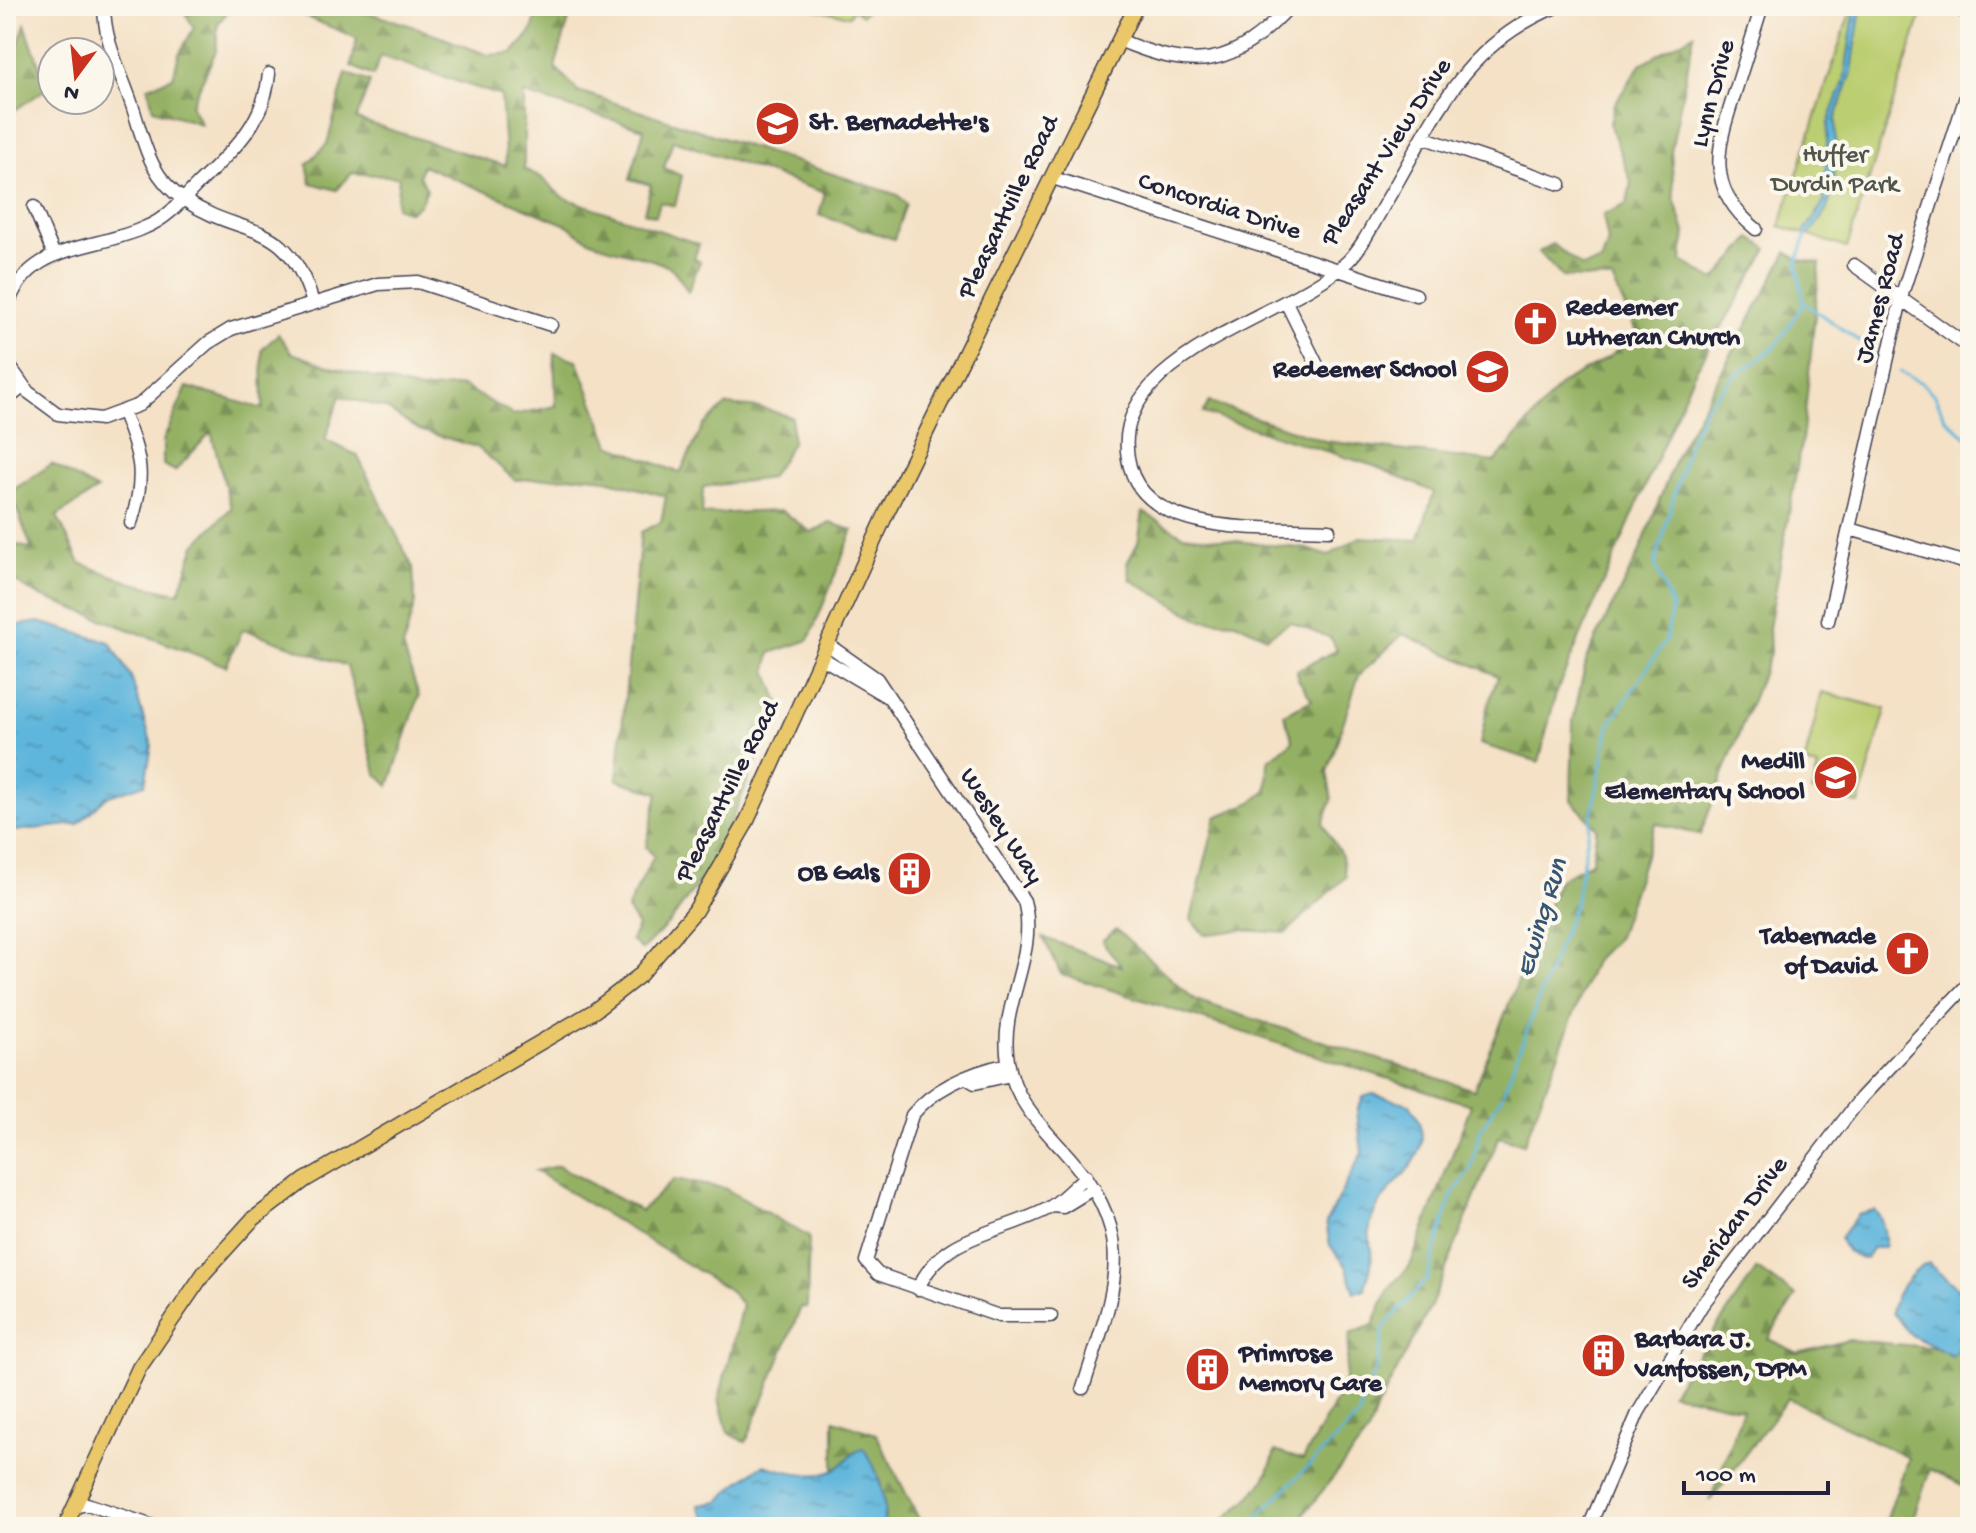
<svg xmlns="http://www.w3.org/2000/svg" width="1976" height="1533" viewBox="0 0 1976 1533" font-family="'Gochi Hand',sans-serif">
<defs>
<pattern id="forest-firs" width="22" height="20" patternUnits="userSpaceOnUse" patternTransform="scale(2)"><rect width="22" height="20" fill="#94b163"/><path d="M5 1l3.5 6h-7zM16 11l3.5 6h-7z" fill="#789053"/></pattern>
<pattern id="water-ripples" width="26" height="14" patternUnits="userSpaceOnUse" patternTransform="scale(2)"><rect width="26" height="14" fill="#5fb6dc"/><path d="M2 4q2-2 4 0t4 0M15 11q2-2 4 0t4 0" fill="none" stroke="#4e94b4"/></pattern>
</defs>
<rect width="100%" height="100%" fill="#fbf7ec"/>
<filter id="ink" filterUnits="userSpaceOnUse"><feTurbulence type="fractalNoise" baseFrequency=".0125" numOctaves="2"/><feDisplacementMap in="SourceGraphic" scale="16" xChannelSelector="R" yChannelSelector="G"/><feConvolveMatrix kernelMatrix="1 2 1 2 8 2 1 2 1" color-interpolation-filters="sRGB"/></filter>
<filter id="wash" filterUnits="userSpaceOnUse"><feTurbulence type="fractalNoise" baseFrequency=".006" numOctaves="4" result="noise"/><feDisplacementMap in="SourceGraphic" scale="32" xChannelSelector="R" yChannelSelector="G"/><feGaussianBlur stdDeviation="1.8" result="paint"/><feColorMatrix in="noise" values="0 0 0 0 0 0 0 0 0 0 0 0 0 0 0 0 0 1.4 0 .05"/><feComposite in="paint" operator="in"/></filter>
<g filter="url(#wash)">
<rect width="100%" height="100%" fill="#f4e1c6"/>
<path fill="url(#forest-firs)" stroke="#5b6a4f" stroke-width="2" d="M 190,6 L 232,6 L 218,24 L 216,51 L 191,105 L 201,124 L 153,109 L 148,87 L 173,77 L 179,54 L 194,28 L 186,14 Z
M 280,6 L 347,6 L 415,27 L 488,55 L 513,53 L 532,31 L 539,6 L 573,6 L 555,67 L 578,91 L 898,195 L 906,204 L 894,239 L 819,215 L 825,193 L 673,140 L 664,168 L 682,176 L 675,206 L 660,202 L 656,216 L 644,212 L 651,185 L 630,179 L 644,129 L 524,94 L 524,169 L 541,177 L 562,197 L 699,244 L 694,259 L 700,261 L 688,292 C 683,284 677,271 669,267 C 636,250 598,253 569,226 L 422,165 L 419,176 L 427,189 L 420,204 L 409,212 L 396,207 L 399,177 L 352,173 L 337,190 L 311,183 L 307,164 L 327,144 L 346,73 L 370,82 L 356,119 L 506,166 L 501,96 L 381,56 L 373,76 L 351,66 L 357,38 Z
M 25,24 L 47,88 L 6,116 L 6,66 L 12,64 Z
M 1694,34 L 1671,151 L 1674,198 L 1685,232 L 1682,261 L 1715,280 L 1751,238 L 1768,249 L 1693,375 L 1556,693 L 1539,762 L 1480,744 L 1487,708 L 1498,676 L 1403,634 L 1359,675 L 1327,772 L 1332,800 L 1323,824 L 1342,856 L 1346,877 L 1286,933 L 1239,930 L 1204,935 L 1191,919 L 1216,817 L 1252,802 L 1267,790 L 1268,761 L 1293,741 L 1284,714 L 1312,700 L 1298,679 L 1297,670 L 1337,650 L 1331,638 L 1290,622 L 1267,637 L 1235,622 L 1201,620 L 1131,580 L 1127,563 L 1138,543 L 1143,512 L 1183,535 L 1308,549 L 1328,556 L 1360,537 L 1418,540 L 1434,492 L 1374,466 L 1203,413 L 1209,402 L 1325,441 L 1495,462 L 1562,383 L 1608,358 L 1637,334 L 1612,279 L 1562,277 L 1539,252 L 1552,244 L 1582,267 L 1601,262 L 1608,242 L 1603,215 L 1627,204 L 1631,182 L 1610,124 L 1614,105 L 1641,64 Z
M 1787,252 L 1800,260 L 1820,263 L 1803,433 L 1769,628 L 1770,653 L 1700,835 L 1656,823 L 1618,937 L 1594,961 L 1524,1144 L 1499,1137 L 1431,1306 L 1377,1408 L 1368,1433 L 1294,1527 L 1215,1527 C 1244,1502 1266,1490 1275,1451 L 1303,1460 L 1344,1386 L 1350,1334 L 1373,1325 L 1389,1288 L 1410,1266 L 1471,1105 L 1061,974 L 1043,937 L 1121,966 L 1102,941 L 1116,929 L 1195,1000 L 1474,1090 L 1559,880 L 1592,861 L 1597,828 L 1571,800 L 1573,721 L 1587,657 L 1639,553 L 1678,452 Z
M 278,334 L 292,353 L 328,366 L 420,390 L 462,386 L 514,415 L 556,406 L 554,353 L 577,360 L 610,445 L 680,473 L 703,426 L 726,405 L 761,408 L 792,417 L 792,443 L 770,478 L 703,487 L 702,514 L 782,511 L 811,532 L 830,523 L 853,530 L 809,640 L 770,653 L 767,671 L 780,705 L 715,859 L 671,921 L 642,950 L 631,940 L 638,926 L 627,909 L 654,856 L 646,847 L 658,793 L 617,780 L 641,532 L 661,522 L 666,496 L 591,476 L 515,480 L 477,447 L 419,430 L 385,408 L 340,396 L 325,440 L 357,455 L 413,568 L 415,602 L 403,647 L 419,696 L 389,786 L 376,773 L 347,666 L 243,629 L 226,666 L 38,595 L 6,576 L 6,542 L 32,549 L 10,492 L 52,464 L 97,490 L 57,516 L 80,563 L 132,583 L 179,593 L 195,545 L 231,508 L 211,432 L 175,471 L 163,465 L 163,441 L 187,387 L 263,409 L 262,350 Z
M 558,1166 L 641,1211 L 673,1180 L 724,1188 L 809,1237 L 807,1308 L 801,1307 L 746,1442 L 728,1433 L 719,1399 L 742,1305 L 729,1290 L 535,1171 Z
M 1757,1269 L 1796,1296 L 1768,1339 L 1798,1353 L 1849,1340 L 1951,1349 L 1970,1299 L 1970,1489 L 1930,1469 L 1910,1527 L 1884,1527 L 1908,1458 L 1788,1398 L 1710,1501 L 1743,1409 L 1671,1393 Z
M 834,1420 L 876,1434 L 923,1527 L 883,1527 L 885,1516 L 834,1471 Z"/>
<path fill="#bbce71" stroke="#6e7856" stroke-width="2" d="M 814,6 L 871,6 L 862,15 L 853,9 L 849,16 L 814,9 Z
M 1852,6 L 1924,6 L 1847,248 L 1780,226 Z
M 1822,692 L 1886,709 L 1859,804 L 1812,791 L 1818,767 L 1804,764 Z"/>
<path fill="url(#water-ripples)" stroke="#406c8c" stroke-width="2" d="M 1855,6 L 1861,6 L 1852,72 L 1836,118 L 1834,188 L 1826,211 L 1809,235 L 1804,233 L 1824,202 L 1828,123 L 1844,82 Z
M 39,622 L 110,642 L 131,677 L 152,745 L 145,784 L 106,797 L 78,824 L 6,832 L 6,627 Z
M 1373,1094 L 1410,1104 C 1448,1162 1384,1176 1371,1222 C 1366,1236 1374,1251 1371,1265 C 1370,1273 1366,1280 1365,1289 L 1355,1292 L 1346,1266 L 1330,1245 L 1326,1222 L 1362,1153 L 1357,1111 L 1363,1097 Z
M 1874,1210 C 1883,1218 1887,1237 1884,1248 L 1872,1248 L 1866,1259 C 1854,1259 1843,1249 1840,1238 L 1858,1214 Z
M 1929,1263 C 1936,1272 1946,1277 1953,1284 C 1972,1303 1971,1339 1952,1356 L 1911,1335 L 1892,1313 C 1891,1296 1913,1269 1929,1263 Z
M 863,1448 C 879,1469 888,1501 883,1527 L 757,1527 L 707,1521 L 699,1505 L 719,1502 L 735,1485 L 763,1465 C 784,1470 812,1480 833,1471 C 845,1465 849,1453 863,1448 Z"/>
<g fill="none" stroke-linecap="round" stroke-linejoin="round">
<path stroke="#5fb6dc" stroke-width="3" d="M 1804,303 L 1880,355
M 1900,372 L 1922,383 L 1935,396 L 1945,418 L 1970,440
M 1247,1527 L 1358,1417 L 1377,1366 L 1384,1327 L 1427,1279 L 1451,1197 L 1471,1169 L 1480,1131 L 1502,1096 L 1575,903 L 1609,725 L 1666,640 L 1672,608 L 1655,564 L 1689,442 L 1706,406 L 1734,377 L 1775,347 L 1804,303 L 1797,263 L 1807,232"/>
</g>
</g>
<g filter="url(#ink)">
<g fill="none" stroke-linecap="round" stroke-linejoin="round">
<defs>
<path id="minor" d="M 104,6 C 104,42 121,72 132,105 C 144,141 149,176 183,199 C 245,241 286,214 313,303
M 1948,6 L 1970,13
M 1119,40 C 1195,72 1233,68 1290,6
M 1425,138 L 1560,184
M 1053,178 L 1416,295
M 34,207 L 54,255
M 1756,229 C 1703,187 1718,145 1736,89 C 1745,61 1753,34 1762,6
M 1854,265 L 1970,348
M 1286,302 L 1319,369
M 6,310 C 27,241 92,252 146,227 C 168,218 181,201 198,184 C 232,151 264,124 269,74
M 6,361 L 28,392 L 58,414 L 101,419 L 139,405 L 208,343 L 231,329 L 378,284 L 418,282 L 551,325
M 6,400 L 23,387
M 123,413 C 141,457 146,476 131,523
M 1850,529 L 1970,564
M 1329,530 C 1268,526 1150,539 1130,467 C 1099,356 1290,318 1348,261 C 1363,246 1373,224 1384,205 C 1435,120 1459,46 1558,6
M 1828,621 L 1903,291 L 1970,84
M 827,644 L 877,679 L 1024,901 C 1039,956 998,1005 1008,1061 C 1014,1098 1037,1122 1061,1148 C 1143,1236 1115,1286 1083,1388
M 822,658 L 886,696
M 1008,1064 C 972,1072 936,1086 912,1115 L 866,1261 L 878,1274 L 999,1316 L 1051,1316
M 968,1079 L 975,1083 L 1011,1075
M 1052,1206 L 1063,1207 L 1094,1188
M 918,1289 C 941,1234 1000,1234 1047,1209 C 1060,1202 1074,1186 1086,1176
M 74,1507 L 87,1504 L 156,1527
M 1589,1527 L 1638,1413 L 1702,1305 L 1861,1098 L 1970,982"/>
<path id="major" d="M 65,1527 L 139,1368 L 204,1273 L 252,1220 L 305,1180 L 594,1011 L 639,976 L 695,911 L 745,825 L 887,512 L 1136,6"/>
</defs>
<use href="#minor" stroke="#423f50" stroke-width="15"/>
<use href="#major" stroke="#423f50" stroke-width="17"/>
<use href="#minor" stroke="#fff" stroke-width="12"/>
<use href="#major" stroke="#eac769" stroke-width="14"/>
</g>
</g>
<defs>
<symbol id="school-disc" viewBox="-11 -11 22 22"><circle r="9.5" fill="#c8321e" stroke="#fbf7ec"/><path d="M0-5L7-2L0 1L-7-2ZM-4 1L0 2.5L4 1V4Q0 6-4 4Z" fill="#fff"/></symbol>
<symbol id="church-disc" viewBox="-11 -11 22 22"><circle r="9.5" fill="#c8321e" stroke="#fbf7ec"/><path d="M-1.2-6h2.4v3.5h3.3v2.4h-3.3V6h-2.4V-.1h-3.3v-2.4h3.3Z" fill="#fff"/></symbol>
<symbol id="building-disc" viewBox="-11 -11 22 22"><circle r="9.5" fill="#c8321e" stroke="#fbf7ec"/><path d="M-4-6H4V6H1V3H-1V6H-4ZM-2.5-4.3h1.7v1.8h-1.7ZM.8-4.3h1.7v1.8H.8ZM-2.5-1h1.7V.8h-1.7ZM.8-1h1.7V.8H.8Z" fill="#fff"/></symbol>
</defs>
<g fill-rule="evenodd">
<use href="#school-disc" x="752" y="98" width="51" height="51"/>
<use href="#church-disc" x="1510" y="298" width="51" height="51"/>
<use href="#school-disc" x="1462" y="346" width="51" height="51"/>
<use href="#school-disc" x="1810" y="752" width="51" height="51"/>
<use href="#building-disc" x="884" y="848" width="51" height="51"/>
<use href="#church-disc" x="1882" y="928" width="51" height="51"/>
<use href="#building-disc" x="1578" y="1330" width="51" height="51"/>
<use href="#building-disc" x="1182" y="1344" width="51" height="51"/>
</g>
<g text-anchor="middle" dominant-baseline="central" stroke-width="8" stroke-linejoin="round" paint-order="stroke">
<g font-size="26" fill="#22223b" stroke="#fbf7ec">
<text transform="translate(1715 94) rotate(-75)">Lynn Drive</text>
<text transform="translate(1388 153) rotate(-57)">Pleasant View Drive</text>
<text transform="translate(1010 208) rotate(-64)">Pleasantville Road</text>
<text transform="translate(1219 208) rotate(18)">Concordia Drive</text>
<text transform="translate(1882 299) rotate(-75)">James Road</text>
<text transform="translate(729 792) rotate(-63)">Pleasantville Road</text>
<text transform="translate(1000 827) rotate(57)">Wesley Way</text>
<text transform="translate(1736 1224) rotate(-53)">Sheridan Drive</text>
</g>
<g font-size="26" font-weight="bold" fill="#22223b" stroke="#fbf7ec" text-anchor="start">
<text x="809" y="124">St. Bernadette's</text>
<text x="1566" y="309">Redeemer<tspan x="1566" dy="30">Lutheran Church</tspan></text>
<text x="1457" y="371" text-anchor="end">Redeemer School</text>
<text x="1805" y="763" text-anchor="end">Medill<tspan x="1805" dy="30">Elementary School</tspan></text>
<text x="879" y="874" text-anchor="end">OB Gals</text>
<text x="1876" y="938" text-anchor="end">Tabernacle<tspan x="1876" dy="30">of David</tspan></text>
<text x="1635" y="1341">Barbara J.<tspan x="1635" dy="30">Vanfossen, DPM</tspan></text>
<text x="1239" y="1355">Primrose<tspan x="1239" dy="30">Memory Care</tspan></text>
</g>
<g font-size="26" fill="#50564b" stroke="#fbf7ec">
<text x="1835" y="156">Huffer<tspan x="1835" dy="30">Durdin Park</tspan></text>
</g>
<g font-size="28" font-style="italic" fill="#375673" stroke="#fbf7ec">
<text transform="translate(1543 918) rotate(-73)">Ewing Run</text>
</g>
</g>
<rect width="1976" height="1533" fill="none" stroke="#fbf7ec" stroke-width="32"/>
<g transform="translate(76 76) rotate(195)"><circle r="38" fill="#fbf7ec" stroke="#a4a2a5" stroke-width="2"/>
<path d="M0-6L14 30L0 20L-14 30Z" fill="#c8321e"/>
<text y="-12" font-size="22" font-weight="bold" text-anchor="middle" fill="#22223b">N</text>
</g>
<path d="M1684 1481v12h144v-12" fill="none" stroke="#22223b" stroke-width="4"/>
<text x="1696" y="1481" font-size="24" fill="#22223b" stroke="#fbf7ec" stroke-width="6" paint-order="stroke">100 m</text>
</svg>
